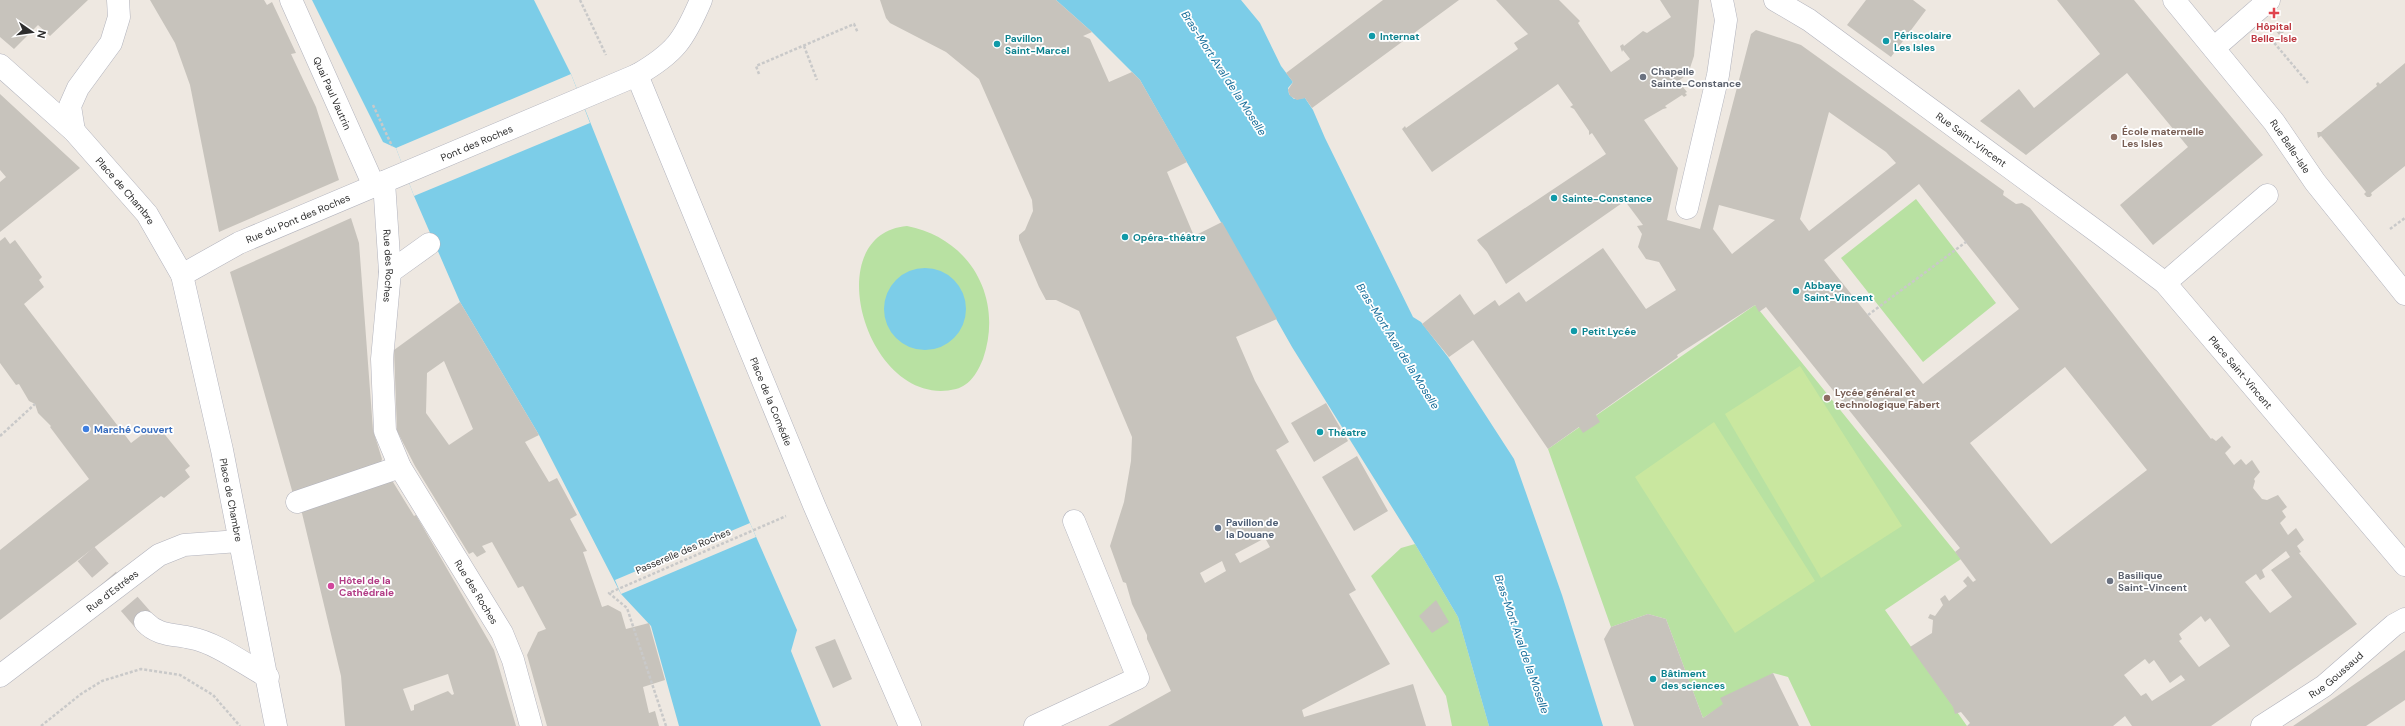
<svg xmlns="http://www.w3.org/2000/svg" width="2405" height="726" viewBox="0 0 2405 726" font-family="'DM Sans',sans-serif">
<rect width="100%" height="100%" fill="#eee8e1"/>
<path fill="#b8e1a2" d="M 1916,199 L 1996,303 L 1923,362 L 1841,258 Z
M 907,226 C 970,238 1004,298 983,359 C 978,371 971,385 956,389 C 867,411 816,234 907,226 Z
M 1755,305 L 1961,559 L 1885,610 L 1967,726 L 1811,726 L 1788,677 L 1773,673 L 1703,718 L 1666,619 L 1648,614 L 1611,627 L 1548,449 Z
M 1415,544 L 1458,617 L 1489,726 L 1452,726 L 1446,696 L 1371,576 L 1401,548 Z"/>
<path fill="#c9e79f" d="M 1800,366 L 1902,526 L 1821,578 L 1725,414 Z
M 1714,422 L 1815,581 L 1735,633 L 1635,477 Z"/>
<path fill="#7ccde8" d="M 312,0 L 534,0 L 571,74 L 750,523 L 797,630 L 791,651 L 821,726 L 679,726 L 651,626 L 621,594 L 539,435 L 460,302 L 414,196 L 396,148 L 383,142 Z
M 1056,0 L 1241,0 L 1260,23 L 1281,66 L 1293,82 L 1288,88 L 1289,94 L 1294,99 L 1305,98 L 1313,110 L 1325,138 L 1413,317 L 1421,322 L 1448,357 L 1514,459 L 1562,595 L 1603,726 L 1489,726 L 1458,617 L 1415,544 L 1292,347 L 1140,80 L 1092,32 Z
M884 309a41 41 0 1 1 82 0a41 41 0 1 1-82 0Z"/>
<path fill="#eee8e1" d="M 571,74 L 590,123 L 414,196 L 396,148 Z
M 750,523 L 756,537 L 621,594 L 615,580 Z"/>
<path fill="#c7c3bc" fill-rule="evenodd" d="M 0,0 L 88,0 L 50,36 L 38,25 L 14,49 L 0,37 Z
M 150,0 L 264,0 L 267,5 L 272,2 L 296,53 L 291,54 L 316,107 L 339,180 L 219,232 L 190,85 L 175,43 Z
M 880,0 L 1056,0 L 1092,32 L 1083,36 L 1090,39 L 1109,82 L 1132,72 L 1140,80 L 1187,162 L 1167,172 L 1194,236 L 1222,222 L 1277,319 L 1236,337 L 1255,381 L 1289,442 L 1276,450 L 1356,590 L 1349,594 L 1390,664 L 1302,710 L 1304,717 L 1413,684 L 1426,726 L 1108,726 L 1171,691 L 1147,639 L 1147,635 L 1132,604 L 1126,583 L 1123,582 L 1110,546 L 1124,502 L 1131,461 L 1132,437 L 1079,311 L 1056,300 L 1046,300 L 1039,287 L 1019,240 L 1019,235 L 1025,230 L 1033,211 L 1032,200 L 979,79 L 946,52 L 890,23 L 886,18 ZM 1265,538 L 1270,547 L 1240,563 L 1235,554 ZM 1222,561 L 1226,571 L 1205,583 L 1200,573 Z
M 1383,0 L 1459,0 L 1312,108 L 1305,98 L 1297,100 L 1290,96 L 1288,90 L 1293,82 L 1286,73 Z
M 1496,0 L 1559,0 L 1580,21 L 1578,23 L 1611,72 L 1630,59 L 1623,50 L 1622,52 L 1620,46 L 1623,44 L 1624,46 L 1643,31 L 1647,33 L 1671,17 L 1660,0 L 1699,0 L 1694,56 L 1689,71 L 1691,72 L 1678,81 L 1687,92 L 1685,93 L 1687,95 L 1684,97 L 1682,95 L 1665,106 L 1667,108 L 1663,109 L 1644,120 L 1678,168 L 1667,220 L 1700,229 L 1751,34 L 1756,30 L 1801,45 L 2004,191 L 2003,195 L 2016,204 L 2022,203 L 2030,208 L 2211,439 L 2212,438 L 2216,441 L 2222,436 L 2231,447 L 2225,453 L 2234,465 L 2241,459 L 2246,465 L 2252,460 L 2260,472 L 2254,479 L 2255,481 L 2253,488 L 2262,499 L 2267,500 L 2278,495 L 2287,507 L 2282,511 L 2286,517 L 2280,523 L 2288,535 L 2296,528 L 2304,540 L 2297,546 L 2301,552 L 2299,553 L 2357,624 L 2211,726 L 2132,726 L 2125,716 L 2113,726 L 1967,726 L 1970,723 L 1961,712 L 1955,714 L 1953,707 L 1910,647 L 1932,633 L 1933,620 L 1928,618 L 1930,614 L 1935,616 L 1943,605 L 1940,599 L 1945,595 L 1949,601 L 1967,586 L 1963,581 L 1968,576 L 1973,582 L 1976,580 L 1955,552 L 1960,548 L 1766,307 L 1759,312 L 1755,305 L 1677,355 L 1678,357 L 1596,415 L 1600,422 L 1583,433 L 1579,427 L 1548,449 L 1473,340 L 1449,357 L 1422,324 L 1460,294 L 1474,315 L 1495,300 L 1499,306 L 1519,292 L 1526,302 L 1603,248 L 1646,309 L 1676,290 L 1659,262 L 1646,259 L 1638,247 L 1642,234 L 1637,226 L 1643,225 L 1625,201 L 1506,284 L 1487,252 L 1479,243 L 1477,240 L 1606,154 L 1592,133 L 1589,135 L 1589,131 L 1574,109 L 1570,107 L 1573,105 L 1558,84 L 1432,172 L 1402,129 L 1405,126 L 1406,128 L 1518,49 L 1514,43 L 1528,34 ZM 1829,112 L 1886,152 L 1896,163 L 1809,231 L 1800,219 ZM 1919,184 L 2019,309 L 1923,384 L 1824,260 ZM 1719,205 L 1775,220 L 1732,254 L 1713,229 ZM 2065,367 L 2147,470 L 2051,544 L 1970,443 ZM 2286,551 L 2290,557 L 2271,570 L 2292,597 L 2270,613 L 2245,582 L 2256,574 L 2260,580 L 2265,577 L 2262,570 ZM 2201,616 L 2205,622 L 2210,618 L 2230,646 L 2199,667 L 2179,641 L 2182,639 L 2179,634 ZM 2145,659 L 2149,664 L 2154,660 L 2170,683 L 2181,675 L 2185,680 L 2152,701 L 2146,693 L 2141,696 L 2124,675 Z
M 1866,0 L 1913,0 L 1926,10 L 1891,57 L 1847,25 Z
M 2057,0 L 2134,0 L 2263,155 L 2153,245 L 2120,205 L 2188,147 L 2127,73 L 2026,155 L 1980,121 L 2019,89 L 2034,108 L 2100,54 Z
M 2279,25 L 2284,32 L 2280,36 L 2274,29 Z
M 2405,63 L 2405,166 L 2371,193 L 2372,195 L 2370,197 L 2367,197 L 2364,194 L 2366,192 L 2321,136 L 2318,138 L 2317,132 L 2321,132 L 2377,86 L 2376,84 L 2378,82 L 2380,84 Z
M 0,94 L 80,168 L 0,232 L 0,182 L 6,177 L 0,170 Z
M 351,218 L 359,243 L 373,430 L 382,459 L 380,466 L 293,494 L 230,272 Z
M 5,237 L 10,244 L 15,240 L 42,277 L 39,280 L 44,287 L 24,304 L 131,443 L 152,427 L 158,434 L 162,431 L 190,466 L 185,470 L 190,477 L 164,498 L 161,496 L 0,620 L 0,550 L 89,479 L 50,427 L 51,426 L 38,413 L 35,404 L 29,401 L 19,384 L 16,385 L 0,363 L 0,241 Z
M 460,302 L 539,435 L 525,442 L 549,482 L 557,478 L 577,515 L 570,519 L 587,551 L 583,552 L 602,607 L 608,605 L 621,612 L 626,629 L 649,623 L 665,680 L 643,687 L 649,713 L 655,711 L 659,726 L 547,726 L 527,655 L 538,632 L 546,629 L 523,586 L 518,588 L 492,542 L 482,546 L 486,552 L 477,557 L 473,552 L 469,554 L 415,466 L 397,431 L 394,350 ZM 444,361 L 473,429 L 449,445 L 426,413 L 427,373 Z
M 1326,403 L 1348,441 L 1314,462 L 1291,423 Z
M 1357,456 L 1388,511 L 1354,531 L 1322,477 Z
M 388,480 L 393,482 L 414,516 L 416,515 L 494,650 L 516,726 L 345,726 L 341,676 L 301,509 ZM 448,674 L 454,694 L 452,695 L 448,691 L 414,705 L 414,710 L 411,711 L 403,689 Z
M 1436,600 L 1449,622 L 1432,633 L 1419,616 Z
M 1648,614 L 1666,619 L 1703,718 L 1723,704 L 1720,698 L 1773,673 L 1799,726 L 1634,726 L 1604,639 L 1611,627 Z
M 835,639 L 852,679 L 833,688 L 815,647 Z
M 2405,650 L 2405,700 L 2366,726 L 2293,726 Z"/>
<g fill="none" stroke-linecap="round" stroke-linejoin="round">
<path stroke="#c8c3bd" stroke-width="22" stroke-dasharray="22 11" stroke-linecap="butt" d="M 86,554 L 145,622"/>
<defs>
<g id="minor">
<path id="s1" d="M 291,0 L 374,186"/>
<path id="s2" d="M 1775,0 L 1809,20 L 2103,236 L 2165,283 L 2405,565"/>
<path id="s3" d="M 2174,0 L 2274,122 L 2315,182 L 2405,294"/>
<path d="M 2214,48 L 2269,0"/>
<path id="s4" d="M 0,65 L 74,131 L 147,214 L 182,275"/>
<path id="s5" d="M 637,75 L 814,505 L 910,726"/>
<path d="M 74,131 L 70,106 L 78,88 L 111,43 L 119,17 L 118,0"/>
<path id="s6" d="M 384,182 L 390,272 L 382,359 L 385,431 L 400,467 L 502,633 L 513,660 L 531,726"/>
<path d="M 1687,208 L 1718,75 L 1726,20 L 1722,0"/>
<path d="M 390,272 L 429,244"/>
<path d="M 2165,283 L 2267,195"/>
<path d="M 297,502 L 400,467"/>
<path d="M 145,622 C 158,636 174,634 191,638 C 217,643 244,664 268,677"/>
<path id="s7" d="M 0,676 L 159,555 L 184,545 L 239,541"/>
<path id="s8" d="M 276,726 L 222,450 L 182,275 L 239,243 L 637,75 C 675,53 684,40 701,0"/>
<path d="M 1035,726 L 1138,678 L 1074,521"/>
<path id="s9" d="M 2262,726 L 2324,686 L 2394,625 L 2405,619"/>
</g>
</defs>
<use href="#minor" stroke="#b2b3bd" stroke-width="23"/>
<path stroke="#c9c9c9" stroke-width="2.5" stroke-dasharray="3 2" stroke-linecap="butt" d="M 580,0 L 606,55
M 2271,39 L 2308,83
M 804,46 L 817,80
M 759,74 L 756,66 L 854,24 L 858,33
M 373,105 L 392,146
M 2390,229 L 2405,218
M 1868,315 L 1966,242
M 0,436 L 35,404
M 41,726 L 81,694 L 102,681 L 141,669 L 180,675 L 213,695 L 240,726
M 666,726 L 627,608 L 609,593 L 786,516"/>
<use href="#minor" stroke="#fff" stroke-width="22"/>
</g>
<path fill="#e0444e" stroke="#fff" stroke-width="1.5" d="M2272 7h4v4h4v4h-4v4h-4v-4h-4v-4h4z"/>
<g fill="#0f9aa8" stroke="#fff" stroke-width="1.5">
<circle cx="1372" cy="36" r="4"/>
<circle cx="1886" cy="41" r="4"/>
<circle cx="997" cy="44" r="4"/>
<circle cx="1554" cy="198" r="4"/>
<circle cx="1125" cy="237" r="4"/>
<circle cx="1796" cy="291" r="4"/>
<circle cx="1574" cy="331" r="4"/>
<circle cx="1320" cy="432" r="4"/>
<circle cx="1653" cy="679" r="4"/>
</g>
<g fill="#6b7280" stroke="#fff" stroke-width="1.5">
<circle cx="1643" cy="77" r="4"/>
<circle cx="2110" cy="581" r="4"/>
</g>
<g fill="#8d6e63" stroke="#fff" stroke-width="1.5">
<circle cx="2114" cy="137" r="4"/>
<circle cx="1827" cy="398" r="4"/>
</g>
<circle fill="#3f7fe0" stroke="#fff" stroke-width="1.5" cx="86" cy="429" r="4"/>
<circle fill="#5c6f8a" stroke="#fff" stroke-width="1.5" cx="1218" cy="528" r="4"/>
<circle fill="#d1479c" stroke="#fff" stroke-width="1.5" cx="331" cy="586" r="4"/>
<g text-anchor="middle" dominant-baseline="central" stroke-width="3.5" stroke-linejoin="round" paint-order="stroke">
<g font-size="10" font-weight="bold" fill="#be3a42" stroke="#fff">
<text x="2274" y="26">Hôpital<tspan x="2274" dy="12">Belle-Isle</tspan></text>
</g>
<g font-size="10" font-weight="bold" fill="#0d838f" stroke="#fff" text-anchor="start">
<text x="1894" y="35">Périscolaire<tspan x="1894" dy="12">Les Isles</tspan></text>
<text x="1380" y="36">Internat</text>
<text x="1005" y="38">Pavillon<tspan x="1005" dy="12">Saint-Marcel</tspan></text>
<text x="1562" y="198">Sainte-Constance</text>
<text x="1133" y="237">Opéra-théâtre</text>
<text x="1804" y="285">Abbaye<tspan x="1804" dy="12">Saint-Vincent</tspan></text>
<text x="1582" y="331">Petit Lycée</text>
<text x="1328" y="432">Théatre</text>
<text x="1661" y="673">Bâtiment<tspan x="1661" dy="12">des sciences</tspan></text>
</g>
<g font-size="10" font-weight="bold" fill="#5b616d" stroke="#fff" text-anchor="start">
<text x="1651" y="71">Chapelle<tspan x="1651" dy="12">Sainte-Constance</tspan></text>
<text x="2118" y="575">Basilique<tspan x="2118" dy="12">Saint-Vincent</tspan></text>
</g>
<g font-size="10" fill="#2e2e2e" stroke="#fff">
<text stroke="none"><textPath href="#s1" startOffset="102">Quai Paul Vautrin</textPath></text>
<text stroke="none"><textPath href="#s2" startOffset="241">Rue Saint-Vincent</textPath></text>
<text stroke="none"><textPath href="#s8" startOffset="784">Pont des Roches</textPath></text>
<text stroke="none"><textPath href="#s3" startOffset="187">Rue Belle-Isle</textPath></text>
<text stroke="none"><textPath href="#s4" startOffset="178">Place de Chambre</textPath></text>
<text stroke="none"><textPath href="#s8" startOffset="590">Rue du Pont des Roches</textPath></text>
<text stroke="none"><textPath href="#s6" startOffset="84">Rue des Roches</textPath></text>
<text stroke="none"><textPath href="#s2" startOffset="599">Place Saint-Vincent</textPath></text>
<text stroke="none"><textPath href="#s5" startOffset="353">Place de la Comédie</textPath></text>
<text transform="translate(231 500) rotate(79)">Place de Chambre</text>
<text transform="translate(683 551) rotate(-23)">Passerelle des Roches</text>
<text stroke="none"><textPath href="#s7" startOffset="141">Rue d'Estrées</textPath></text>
<text stroke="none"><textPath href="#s6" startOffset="435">Rue des Roches</textPath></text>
<text stroke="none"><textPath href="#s9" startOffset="90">Rue Goussaud</textPath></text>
</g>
<g font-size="10" font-weight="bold" fill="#785e54" stroke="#fff" text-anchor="start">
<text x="2122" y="131">École maternelle<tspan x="2122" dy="12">Les Isles</tspan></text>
<text x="1835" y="392">Lycée général et<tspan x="1835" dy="12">technologique Fabert</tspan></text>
</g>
<g font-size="10" font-weight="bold" fill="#366cbe" stroke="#fff" text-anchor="start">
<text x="94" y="429">Marché Couvert</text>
</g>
<g font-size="10" font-weight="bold" fill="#4e5e75" stroke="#fff" text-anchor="start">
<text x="1226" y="522">Pavillon de<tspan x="1226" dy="12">la Douane</tspan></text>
</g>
<g font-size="10" font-weight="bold" fill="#b23c85" stroke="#fff" text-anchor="start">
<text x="339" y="580">Hôtel de la<tspan x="339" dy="12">Cathédrale</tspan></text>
</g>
<g font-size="11" font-style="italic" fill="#166d99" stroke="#fff">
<text transform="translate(1224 73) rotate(57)">Bras-Mort Aval de la Moselle</text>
<text transform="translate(1398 346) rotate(58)">Bras-Mort Aval de la Moselle</text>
<text transform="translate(1522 644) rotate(71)">Bras-Mort Aval de la Moselle</text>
</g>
</g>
<g transform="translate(32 32) rotate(103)" stroke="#ffffff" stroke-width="3" paint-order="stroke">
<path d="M0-3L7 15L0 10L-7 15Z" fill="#2e2e2e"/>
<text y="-6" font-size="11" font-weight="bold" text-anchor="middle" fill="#2e2e2e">N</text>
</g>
</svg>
